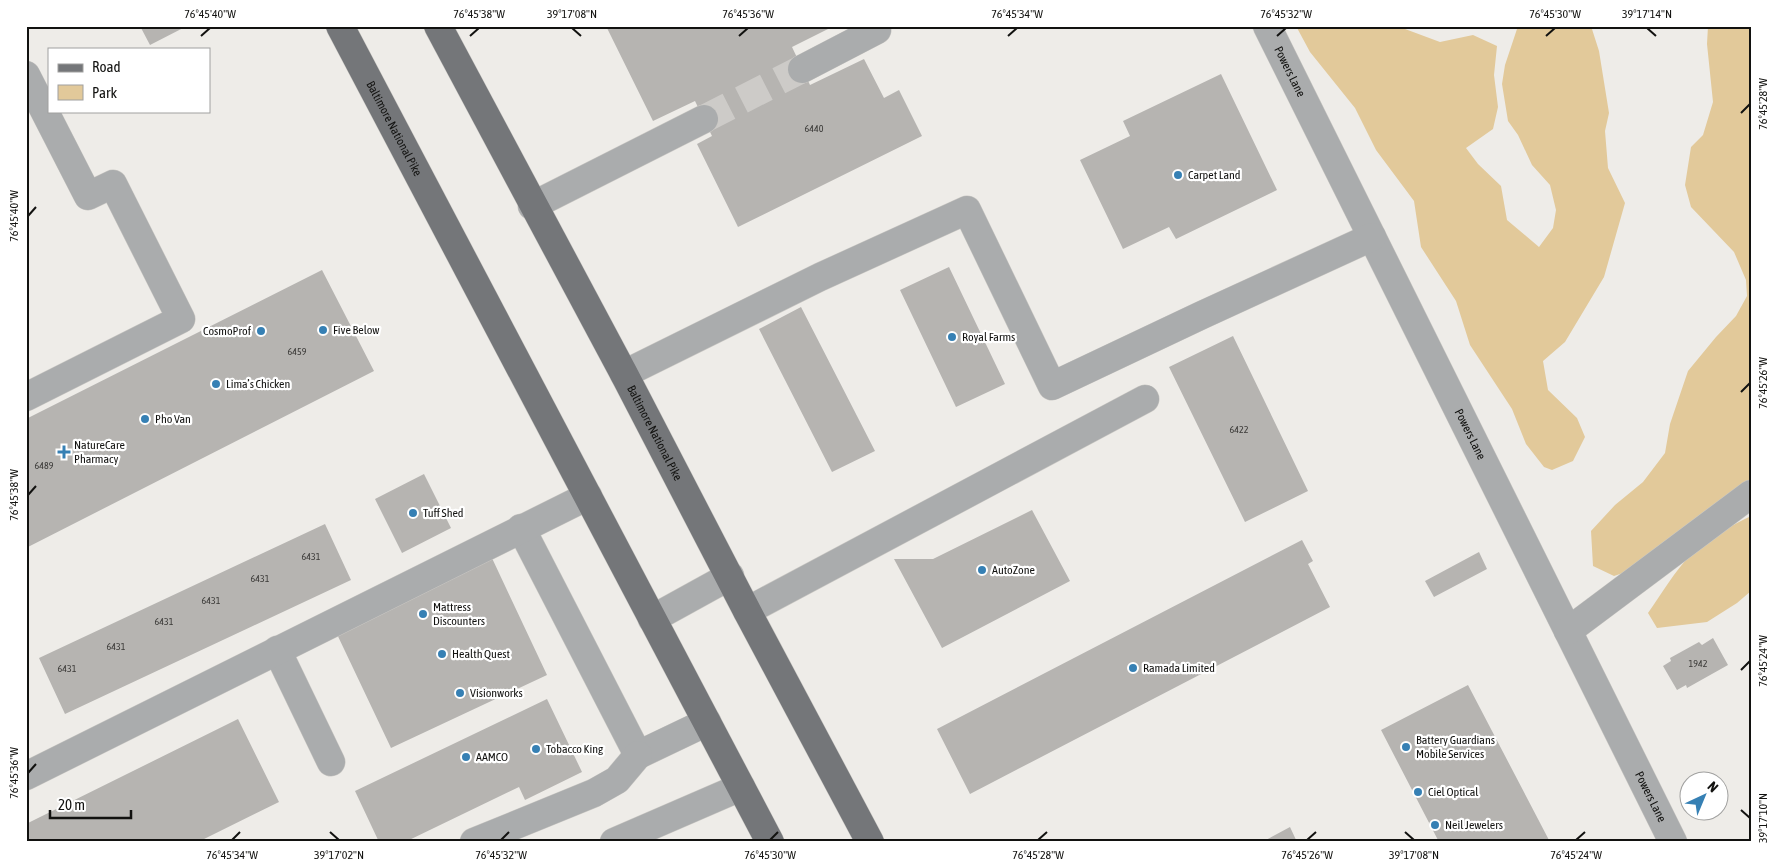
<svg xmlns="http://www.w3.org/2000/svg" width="1777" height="868" viewBox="0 0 1777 868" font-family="'Asap Condensed',sans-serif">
<rect width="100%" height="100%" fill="#eeece8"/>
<path fill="#e2c99a" d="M 1296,26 L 1397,26 L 1440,42 L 1473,35 L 1497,46 L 1494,75 L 1498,107 L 1493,129 L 1466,148 L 1478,164 L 1501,186 L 1507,220 L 1539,247 L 1553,228 L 1556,210 L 1550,185 L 1532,165 L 1518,135 L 1508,121 L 1502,84 L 1505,65 L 1518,26 L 1591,26 L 1599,51 L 1609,113 L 1605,131 L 1608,168 L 1625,203 L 1604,277 L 1565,342 L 1543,361 L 1548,390 L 1577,418 L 1585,437 L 1573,461 L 1552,470 L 1544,467 L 1526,444 L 1512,409 L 1470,345 L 1456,301 L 1421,247 L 1414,201 L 1376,150 L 1355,108 L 1310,52 Z
M 1708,26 L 1751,26 L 1751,485 L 1641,567 L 1614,576 L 1593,566 L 1591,531 L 1615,505 L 1643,482 L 1665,453 L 1670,424 L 1688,371 L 1716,337 L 1736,316 L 1747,296 L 1746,280 L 1734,252 L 1691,207 L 1685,185 L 1691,147 L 1703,135 L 1713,102 L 1707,44 Z
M 1751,516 L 1751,591 L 1737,603 L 1707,622 L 1657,628 L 1648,613 C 1662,593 1675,571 1692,553 C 1708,537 1731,526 1751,516 Z"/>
<path fill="#b6b4b1" d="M 140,26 L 187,26 L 150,45 Z
M 606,26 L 834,26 L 792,47 L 810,85 L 864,59 L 884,98 L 899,90 L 922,136 L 738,227 L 697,144 L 712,136 L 695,101 L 653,121 Z
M 1221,74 L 1277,190 L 1176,239 L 1169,227 L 1123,249 L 1080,160 L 1130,136 L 1123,121 Z
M 949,267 L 1005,384 L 956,407 L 900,290 Z
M 322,270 L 374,371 L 26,548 L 26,419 Z
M 801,307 L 875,451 L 832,472 L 759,329 Z
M 1233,336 L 1308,491 L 1245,522 L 1169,367 Z
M 424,474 L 451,528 L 402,553 L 375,499 Z
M 1032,510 L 1070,581 L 942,648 L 894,559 L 933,559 Z
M 325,524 L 351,580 L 65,714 L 39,658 Z
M 1302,540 L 1313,561 L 1308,564 L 1330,607 L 970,794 L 937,729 Z
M 1479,552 L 1487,569 L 1434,597 L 1425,581 Z
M 491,556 L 547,675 L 391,748 L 335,630 Z
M 1713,638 L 1728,665 L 1687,688 L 1686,685 L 1677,690 L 1663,666 L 1671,661 L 1670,658 L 1699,642 L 1702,645 Z
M 1468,685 L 1550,842 L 1439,842 L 1381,730 Z
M 547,699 L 582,772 L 525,800 L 519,787 L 405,842 L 379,842 L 355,791 Z
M 238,719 L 279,802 L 198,842 L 26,842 L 26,824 Z
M 1290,827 L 1297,842 L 1262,842 Z"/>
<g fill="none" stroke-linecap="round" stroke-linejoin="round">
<path stroke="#cdcbc8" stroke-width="28" stroke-dasharray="28 14" stroke-linecap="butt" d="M 704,119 L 802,69"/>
<defs>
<g id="minor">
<path id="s1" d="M 1267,26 L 1673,842"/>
<path d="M 802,69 L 877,30 L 875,26"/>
<path d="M 26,75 L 88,196 L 113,184 L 181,319 L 26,397"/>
<path d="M 532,206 L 704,119"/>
<path d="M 624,374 L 820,277 L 967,210 L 1052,386 L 1202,315 L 1372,237"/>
<path d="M 521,528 L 638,755 L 707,722"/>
<path d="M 747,611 L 1145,399"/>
<path d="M 652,619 L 730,576"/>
<path d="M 1568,631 L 1751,494"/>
<path d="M 277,650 L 331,762"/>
<path d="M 26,776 L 588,496"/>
<path d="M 474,842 L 594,793 L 617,780 L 638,755"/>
<path d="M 614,842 L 741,787"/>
</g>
<g id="major">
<path id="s2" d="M 340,26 L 770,842"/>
<path id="s3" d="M 438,26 L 624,374 L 747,611 L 870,842"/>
</g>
</defs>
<use href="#minor" stroke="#cbc9c5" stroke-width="29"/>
<use href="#major" stroke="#cbc9c5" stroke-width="29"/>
<use href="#minor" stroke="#aaacad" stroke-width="28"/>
<use href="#major" stroke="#747679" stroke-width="28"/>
</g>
<path fill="none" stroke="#121210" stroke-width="2" d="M 572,28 L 581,36M 1647,28 L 1656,36M 201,36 L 210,28M 470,36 L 479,28M 739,36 L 748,28M 1008,36 L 1017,28M 1277,36 L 1286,28M 1546,36 L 1555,28M 1741,113 L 1750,104M 28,216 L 36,207M 1741,392 L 1750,383M 28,495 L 36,486M 1741,670 L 1750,661M 28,773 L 36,764M 1741,810 L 1750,818M 330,832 L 339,840M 1405,832 L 1414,840M 232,840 L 240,832M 501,840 L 509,832M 770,840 L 778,832M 1038,840 L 1047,832M 1307,840 L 1316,832M 1576,840 L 1585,832"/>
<g fill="#3680b4" stroke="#fff" stroke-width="2">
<circle cx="1178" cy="175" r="5"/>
<circle cx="323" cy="330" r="5"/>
<circle cx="261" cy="331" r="5"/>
<circle cx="952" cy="337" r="5"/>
<circle cx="216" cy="384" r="5"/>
<circle cx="145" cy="419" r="5"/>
<path d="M61.5 444.5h5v5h5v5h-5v5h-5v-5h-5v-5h5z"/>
<circle cx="413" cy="513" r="5"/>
<circle cx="982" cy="570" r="5"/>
<circle cx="423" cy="614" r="5"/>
<circle cx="442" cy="654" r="5"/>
<circle cx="1133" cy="668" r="5"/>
<circle cx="460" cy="693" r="5"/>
<circle cx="1406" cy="747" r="5"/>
<circle cx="536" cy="749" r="5"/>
<circle cx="466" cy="757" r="5"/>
<circle cx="1418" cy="792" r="5"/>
<circle cx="1435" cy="825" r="5"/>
</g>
<g text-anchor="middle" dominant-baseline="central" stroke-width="4.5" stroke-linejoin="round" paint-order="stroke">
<g font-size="10" fill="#3b3a38">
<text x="814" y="128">6440</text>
<text x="297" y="351">6459</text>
<text x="1239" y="429">6422</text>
<text x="44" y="465">6489</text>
<text x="311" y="556">6431</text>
<text x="260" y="578">6431</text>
<text x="211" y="600">6431</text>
<text x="164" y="621">6431</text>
<text x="116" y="646">6431</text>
<text x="1698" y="663">1942</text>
<text x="67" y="668">6431</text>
</g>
<g font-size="12" fill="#121210" stroke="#fff">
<text stroke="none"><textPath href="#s1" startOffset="51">Powers Lane</textPath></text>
<text stroke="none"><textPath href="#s2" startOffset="116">Baltimore National Pike</textPath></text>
<text stroke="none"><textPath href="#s3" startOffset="461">Baltimore National Pike</textPath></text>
<text stroke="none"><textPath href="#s1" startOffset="456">Powers Lane</textPath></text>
<text stroke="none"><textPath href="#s1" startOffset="861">Powers Lane</textPath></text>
</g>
<g font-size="12" fill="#121210" stroke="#fff" text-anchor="start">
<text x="1188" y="175">Carpet Land</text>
<text x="333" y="330">Five Below</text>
<text x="251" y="331" text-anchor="end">CosmoProf</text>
<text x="962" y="337">Royal Farms</text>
<text x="226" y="384">Lima’s Chicken</text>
<text x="155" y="419">Pho Van</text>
<text x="74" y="445">NatureCare<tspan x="74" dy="14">Pharmacy</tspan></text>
<text x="423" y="513">Tuff Shed</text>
<text x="992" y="570">AutoZone</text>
<text x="433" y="607">Mattress<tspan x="433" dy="14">Discounters</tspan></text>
<text x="452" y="654">Health Quest</text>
<text x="1143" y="668">Ramada Limited</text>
<text x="470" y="693">Visionworks</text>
<text x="1416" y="740">Battery Guardians<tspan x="1416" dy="14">Mobile Services</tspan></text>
<text x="546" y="749">Tobacco King</text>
<text x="476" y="757">AAMCO</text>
<text x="1428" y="792">Ciel Optical</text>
<text x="1445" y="825">Neil Jewelers</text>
</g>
</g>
<rect width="1777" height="868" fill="none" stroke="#ffffff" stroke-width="55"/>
<rect x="48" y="48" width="162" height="65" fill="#ffffff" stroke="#a0a09f"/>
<rect x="58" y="64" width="25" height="8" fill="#747679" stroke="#a0a09f"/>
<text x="92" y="72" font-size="15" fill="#121210">Road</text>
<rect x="58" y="85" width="25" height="15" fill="#e2c99a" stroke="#a0a09f"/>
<text x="92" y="98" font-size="15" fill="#121210">Park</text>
<g transform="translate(1704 796) rotate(44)"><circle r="24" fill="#ffffff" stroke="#a0a09f"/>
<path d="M0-4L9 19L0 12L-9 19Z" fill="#3680b4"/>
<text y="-8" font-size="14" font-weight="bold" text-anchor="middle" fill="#121210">N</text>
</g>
<path d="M50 810v8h81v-8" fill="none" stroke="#121210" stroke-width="2.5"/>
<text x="58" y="810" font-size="15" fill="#121210" stroke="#ffffff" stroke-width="4" paint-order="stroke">20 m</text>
<rect x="28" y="28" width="1722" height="812" fill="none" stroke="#121210" stroke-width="2"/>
<g font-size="12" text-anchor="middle" fill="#121210">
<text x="210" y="18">76°45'40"W</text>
<text x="479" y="18">76°45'38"W</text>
<text x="572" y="18">39°17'08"N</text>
<text x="748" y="18">76°45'36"W</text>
<text x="1017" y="18">76°45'34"W</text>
<text x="1286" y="18">76°45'32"W</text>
<text x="1555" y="18">76°45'30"W</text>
<text x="1647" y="18">39°17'14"N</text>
<text transform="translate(1763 104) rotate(-90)" y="4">76°45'28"W</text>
<text transform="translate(14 216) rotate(-90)" y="4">76°45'40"W</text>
<text transform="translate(1763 383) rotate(-90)" y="4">76°45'26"W</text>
<text transform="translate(14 495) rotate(-90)" y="4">76°45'38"W</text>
<text transform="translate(1763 661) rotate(-90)" y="4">76°45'24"W</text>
<text transform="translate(14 773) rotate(-90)" y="4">76°45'36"W</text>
<text transform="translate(1763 818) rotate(-90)" y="4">39°17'10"N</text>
<text x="232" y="859">76°45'34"W</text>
<text x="339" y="859">39°17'02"N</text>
<text x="501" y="859">76°45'32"W</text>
<text x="770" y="859">76°45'30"W</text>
<text x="1038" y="859">76°45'28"W</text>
<text x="1307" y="859">76°45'26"W</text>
<text x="1414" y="859">39°17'08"N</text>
<text x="1576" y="859">76°45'24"W</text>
</g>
</svg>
